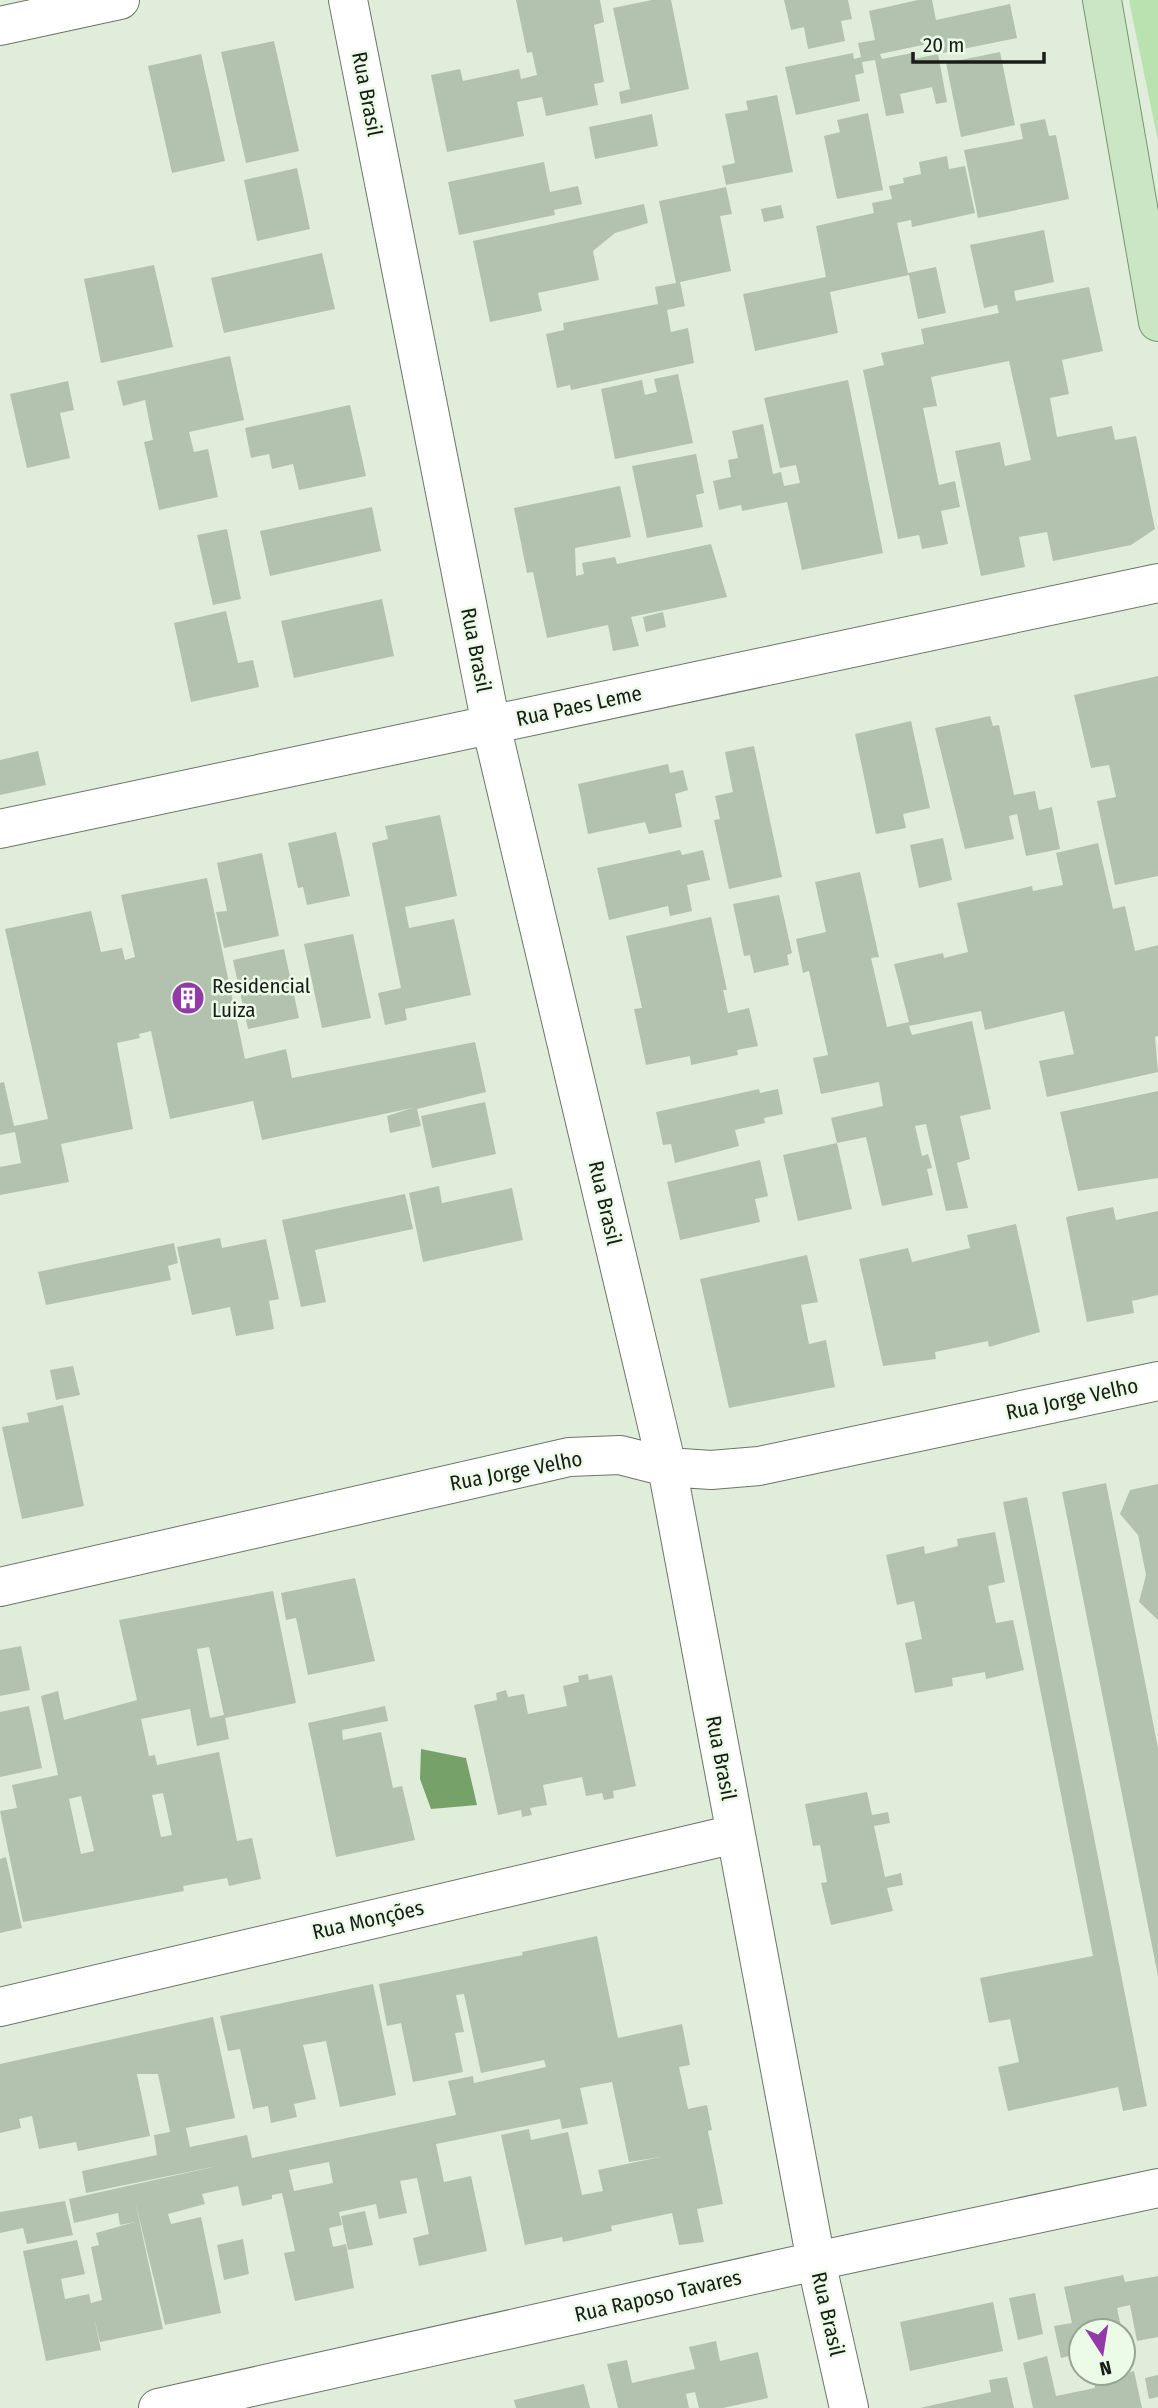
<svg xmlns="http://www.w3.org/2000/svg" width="1158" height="2408" viewBox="0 0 1158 2408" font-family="'Fira Sans Condensed',sans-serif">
<rect width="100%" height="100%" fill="#dfedda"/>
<path fill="#bae1b0" d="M 1129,0 L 1158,0 L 1158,141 Z"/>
<path fill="#76a269" d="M 421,1749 L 466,1758 L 477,1805 L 431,1809 L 420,1779 Z"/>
<path fill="#b3c2af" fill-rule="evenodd" d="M 516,0 L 600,0 L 604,22 L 594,25 L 604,82 L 594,84 L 598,105 L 546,116 L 542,97 L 517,102 L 524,136 L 447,152 L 431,75 L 460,69 L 463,81 L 519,69 L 521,79 L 537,75 L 532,52 L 527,53 Z
M 652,0 L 671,0 L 689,89 L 621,104 L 619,92 L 630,89 L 613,8 Z
M 784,0 L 848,0 L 852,19 L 841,21 L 845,41 L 808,49 L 804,27 L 791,30 Z
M 918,0 L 932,0 L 936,20 L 1010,4 L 1017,38 L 943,53 L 941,41 L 880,54 L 882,59 L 912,53 L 914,59 L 938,54 L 947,102 L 936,104 L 932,87 L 900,94 L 904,113 L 886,116 L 875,60 L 862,62 L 864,73 L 855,75 L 860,101 L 796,115 L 785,67 L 853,53 L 854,59 L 861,57 L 858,43 L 875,40 L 869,11 Z
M 274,41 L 299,151 L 246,163 L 221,52 Z
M 1000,52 L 1015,125 L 961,137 L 946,63 Z
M 201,54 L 225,161 L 172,173 L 148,66 Z
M 777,95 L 793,172 L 726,185 L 722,166 L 735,163 L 725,114 L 748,110 L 746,101 Z
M 868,113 L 883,190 L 837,199 L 824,136 L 840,132 L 837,120 Z
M 652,114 L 658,146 L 595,159 L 589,127 Z
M 1045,119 L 1049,136 L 1056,135 L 1069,199 L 978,218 L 964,150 L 1023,139 L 1020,124 Z
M 947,156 L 949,169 L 965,166 L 975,213 L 912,227 L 911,220 L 897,223 L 908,273 L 936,267 L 946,313 L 918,319 L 909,275 L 830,292 L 838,333 L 755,351 L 743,294 L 826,277 L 816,226 L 874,213 L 872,203 L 892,199 L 889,186 L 904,183 L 903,178 L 921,174 L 919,162 Z
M 544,162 L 550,192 L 578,186 L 582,204 L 554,210 L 555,215 L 459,235 L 448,182 Z
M 297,168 L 310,229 L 257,241 L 244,180 Z
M 726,187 L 732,214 L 720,216 L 731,271 L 680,282 L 685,306 L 667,310 L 671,332 L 688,328 L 694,363 L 571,390 L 570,385 L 557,388 L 546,334 L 564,330 L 563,323 L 658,304 L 655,287 L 676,283 L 659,201 Z
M 644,204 L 648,223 L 615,233 L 593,251 L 599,280 L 538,293 L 542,311 L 490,322 L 473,241 Z
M 781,205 L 784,218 L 764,222 L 761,209 Z
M 1044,230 L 1054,282 L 1014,291 L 1016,301 L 1089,287 L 1103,351 L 1062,360 L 1069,394 L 1050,398 L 1057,437 L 1112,426 L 1115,440 L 1136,436 L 1155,529 L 1131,545 L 1053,561 L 1047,532 L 1019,537 L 1025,567 L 981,576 L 955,451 L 1000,442 L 1005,466 L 1031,460 L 1009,361 L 931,377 L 937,406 L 923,408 L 939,485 L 955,481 L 960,507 L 941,511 L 948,544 L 922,549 L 919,535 L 898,539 L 863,370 L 884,365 L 881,353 L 924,344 L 921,329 L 999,313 L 997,305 L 984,308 L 970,245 Z
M 322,253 L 335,309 L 224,333 L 211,278 Z
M 154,265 L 173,347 L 101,363 L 84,279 Z
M 230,356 L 244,420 L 189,432 L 194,452 L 208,449 L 218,497 L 159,510 L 144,442 L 153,440 L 145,400 L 123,406 L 117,381 Z
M 678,374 L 693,443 L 615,459 L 601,389 L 642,380 L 645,395 L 657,392 L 654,379 Z
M 848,380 L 883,553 L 802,570 L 787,502 L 742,511 L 741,505 L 719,510 L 713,481 L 731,477 L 728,460 L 738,458 L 732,431 L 763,424 L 773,474 L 781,472 L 784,486 L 800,483 L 796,465 L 780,468 L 764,398 Z
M 68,381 L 74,410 L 60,413 L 70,458 L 27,468 L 10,394 Z
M 350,405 L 366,476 L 299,490 L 293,464 L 272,469 L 269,454 L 251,458 L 245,428 Z
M 696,454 L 704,493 L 696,495 L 703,527 L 647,538 L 632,466 Z
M 620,486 L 631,537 L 575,548 L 576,576 L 584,574 L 582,563 L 615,557 L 617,564 L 711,544 L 727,597 L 631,617 L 639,646 L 613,651 L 608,625 L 547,638 L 533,572 L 527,573 L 514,508 Z
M 372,507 L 381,551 L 270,576 L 260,531 Z
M 227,529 L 241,599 L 213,605 L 197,535 Z
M 382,599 L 394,656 L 294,678 L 281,621 Z
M 226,611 L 238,663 L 253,660 L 259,687 L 191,702 L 174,623 Z
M 663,612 L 666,627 L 646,632 L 643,617 Z
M 1158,676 L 1158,876 L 1115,885 L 1097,801 L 1116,797 L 1109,765 L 1091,768 L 1074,695 Z
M 990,716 L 993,726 L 999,725 L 1014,795 L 1035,791 L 1039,810 L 1052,807 L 1060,849 L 1026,856 L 1017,814 L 1009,816 L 1014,839 L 965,849 L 935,728 Z
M 911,721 L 930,808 L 903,814 L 906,828 L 876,834 L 855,734 Z
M 754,746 L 782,877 L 729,889 L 714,820 L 720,819 L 715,796 L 733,792 L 725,752 Z
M 38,751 L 46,785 L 0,795 L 0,760 Z
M 668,764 L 670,773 L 683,770 L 688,790 L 675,794 L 682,827 L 649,834 L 645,822 L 588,834 L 578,784 Z
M 440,815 L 457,896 L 405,907 L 409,928 L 454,919 L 471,995 L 405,1009 L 407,1020 L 385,1025 L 378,993 L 401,988 L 372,843 L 388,839 L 385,826 Z
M 336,832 L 350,896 L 307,905 L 303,887 L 298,888 L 288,843 Z
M 943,838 L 952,880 L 919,888 L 910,845 Z
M 1098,843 L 1113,909 L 1125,906 L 1135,951 L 1158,945 L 1158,1036 L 1155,1037 L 1158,1072 L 1047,1097 L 1039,1061 L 1074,1054 L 1064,1011 L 985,1030 L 981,1011 L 909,1026 L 912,1035 L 972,1021 L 991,1109 L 960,1116 L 970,1159 L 957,1163 L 968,1208 L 946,1211 L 926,1124 L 915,1126 L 922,1156 L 928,1154 L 932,1168 L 927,1169 L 933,1195 L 882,1206 L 866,1137 L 837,1143 L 831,1118 L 883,1106 L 879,1082 L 821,1094 L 813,1058 L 828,1055 L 809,971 L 803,973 L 796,939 L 826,932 L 815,882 L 860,872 L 879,957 L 871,958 L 887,1027 L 909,1022 L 894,964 L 943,953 L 944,958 L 968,952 L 957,903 L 1032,886 L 1033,891 L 1063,885 L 1056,853 Z
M 680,850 L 682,855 L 703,850 L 710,880 L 687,885 L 692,911 L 670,916 L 668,906 L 609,920 L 597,868 Z
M 262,853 L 279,936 L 224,948 L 216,912 L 227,911 L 217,863 Z
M 207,878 L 245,1059 L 286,1049 L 292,1078 L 475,1042 L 486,1092 L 417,1109 L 421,1126 L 390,1133 L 387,1116 L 412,1108 L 262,1140 L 253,1101 L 170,1119 L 151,1031 L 139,1034 L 140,1038 L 117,1043 L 133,1129 L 61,1144 L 69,1182 L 0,1195 L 0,1167 L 21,1163 L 15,1132 L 0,1135 L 0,1083 L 4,1082 L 14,1126 L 48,1119 L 5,929 L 91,911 L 101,952 L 122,948 L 125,960 L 135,957 L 121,895 Z
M 779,895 L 792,953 L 787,955 L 789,965 L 754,973 L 750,955 L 744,956 L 733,904 Z
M 711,917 L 727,990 L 723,990 L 728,1013 L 749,1008 L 758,1046 L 737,1050 L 738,1055 L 691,1065 L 690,1056 L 646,1065 L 634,1009 L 642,1008 L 626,936 Z
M 353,934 L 371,1018 L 322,1028 L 304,944 Z
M 284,949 L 299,1018 L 248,1029 L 233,960 Z
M 759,1089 L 760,1093 L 778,1089 L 783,1114 L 764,1118 L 765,1123 L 735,1130 L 739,1146 L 675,1163 L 671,1144 L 663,1145 L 656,1112 Z
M 1158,1091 L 1158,1178 L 1078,1191 L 1060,1112 Z
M 485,1102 L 496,1154 L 432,1168 L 421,1116 Z
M 837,1143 L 852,1209 L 798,1221 L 783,1155 Z
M 760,1160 L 768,1196 L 755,1199 L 760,1222 L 680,1240 L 667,1182 Z
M 439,1186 L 442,1203 L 512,1188 L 523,1240 L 423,1262 L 409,1193 Z
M 405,1194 L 413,1229 L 315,1250 L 326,1302 L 301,1307 L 282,1220 Z
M 1113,1207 L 1116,1220 L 1158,1211 L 1158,1295 L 1132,1301 L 1134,1313 L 1087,1322 L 1066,1217 Z
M 1016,1224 L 1040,1332 L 989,1347 L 988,1341 L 935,1352 L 936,1359 L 883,1366 L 859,1259 L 908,1248 L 912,1262 L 970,1248 L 967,1235 Z
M 220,1238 L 222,1248 L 266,1239 L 279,1299 L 269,1301 L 274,1329 L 236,1336 L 230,1307 L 192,1315 L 177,1247 Z
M 174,1243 L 178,1263 L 168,1266 L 171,1280 L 46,1305 L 38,1272 Z
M 807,1255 L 818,1302 L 801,1305 L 809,1344 L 826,1340 L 835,1387 L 729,1408 L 700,1279 Z
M 73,1366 L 80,1395 L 56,1400 L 50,1370 Z
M 63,1405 L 84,1506 L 22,1519 L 2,1427 L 29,1422 L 27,1413 Z
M 1106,1483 L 1158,1748 L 1158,1976 L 1062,1492 Z
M 1158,1484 L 1158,1620 L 1139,1602 L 1146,1575 L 1138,1535 L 1120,1514 L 1130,1490 Z
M 1027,1497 L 1147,2106 L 1123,2111 L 1118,2087 L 1008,2111 L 998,2067 L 1019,2062 L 1010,2019 L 989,2023 L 980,1978 L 1093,1956 L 1003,1502 Z
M 995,1532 L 1005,1582 L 988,1586 L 996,1623 L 1013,1620 L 1024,1670 L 986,1679 L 985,1672 L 952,1678 L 953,1686 L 915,1693 L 905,1643 L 922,1639 L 914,1601 L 897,1605 L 886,1555 L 924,1546 L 925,1554 L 958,1546 L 957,1539 Z
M 355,1578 L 375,1661 L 308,1675 L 296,1618 L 286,1620 L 281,1593 Z
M 273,1591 L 296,1703 L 225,1718 L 229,1739 L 197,1746 L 190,1709 L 141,1719 L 149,1756 L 155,1755 L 157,1765 L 219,1752 L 237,1841 L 252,1838 L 261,1879 L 229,1886 L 227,1878 L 183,1886 L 184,1891 L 23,1922 L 0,1811 L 17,1808 L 12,1785 L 58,1775 L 41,1696 L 58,1691 L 64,1720 L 137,1700 L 119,1620 ZM 209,1647 L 224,1715 L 210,1718 L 197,1649 ZM 163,1793 L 172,1835 L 161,1837 L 152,1795 ZM 81,1796 L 94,1851 L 81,1854 L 69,1799 Z
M 21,1646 L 30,1690 L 0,1696 L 0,1650 Z
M 588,1674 L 589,1680 L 612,1675 L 636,1786 L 613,1791 L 614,1798 L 604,1800 L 602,1793 L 586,1796 L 582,1777 L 543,1785 L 547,1805 L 530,1808 L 532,1815 L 522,1817 L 521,1810 L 498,1815 L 474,1705 L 497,1700 L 496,1693 L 506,1690 L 508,1697 L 524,1694 L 528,1714 L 567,1706 L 563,1686 L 579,1682 L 578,1676 Z
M 29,1706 L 42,1768 L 0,1777 L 0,1712 Z
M 385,1706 L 388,1721 L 342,1730 L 343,1740 L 381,1732 L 393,1788 L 402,1786 L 415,1840 L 336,1857 L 308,1723 Z
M 867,1792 L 872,1815 L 888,1812 L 890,1823 L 874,1826 L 885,1877 L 901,1873 L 903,1885 L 887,1888 L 893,1911 L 831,1925 L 821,1883 L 827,1882 L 820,1845 L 813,1846 L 805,1804 Z
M 6,1857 L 22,1928 L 0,1933 L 0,1859 Z
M 597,1936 L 618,2038 L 682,2024 L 690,2065 L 679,2067 L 688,2109 L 707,2105 L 712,2130 L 708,2131 L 723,2204 L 697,2209 L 704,2242 L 679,2245 L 672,2213 L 611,2226 L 612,2231 L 563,2242 L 562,2237 L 525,2245 L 501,2135 L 529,2129 L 531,2140 L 568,2132 L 582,2195 L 603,2191 L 598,2170 L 660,2157 L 629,2162 L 612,2082 L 580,2088 L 588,2124 L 562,2129 L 560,2119 L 436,2144 L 444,2182 L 471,2176 L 487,2251 L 419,2266 L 413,2238 L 429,2234 L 417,2178 L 400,2181 L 407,2213 L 379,2219 L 376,2204 L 339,2212 L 342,2225 L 329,2228 L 333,2247 L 346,2244 L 354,2288 L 295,2301 L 284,2253 L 295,2251 L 282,2193 L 272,2195 L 272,2199 L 242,2206 L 238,2186 L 202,2194 L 205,2204 L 168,2214 L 171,2224 L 201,2217 L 221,2313 L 165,2325 L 135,2201 L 163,2329 L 100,2342 L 94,2318 L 101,2350 L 46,2361 L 23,2251 L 77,2240 L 85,2274 L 61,2279 L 65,2299 L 89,2294 L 91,2303 L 102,2300 L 91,2247 L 99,2245 L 96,2233 L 135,2222 L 120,2225 L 118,2213 L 74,2223 L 69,2199 L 222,2165 L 86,2193 L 82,2171 L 157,2155 L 154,2135 L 170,2132 L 158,2074 L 137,2074 L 150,2136 L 78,2151 L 76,2142 L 39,2149 L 32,2116 L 19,2119 L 21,2128 L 0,2133 L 0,2064 L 213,2017 L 235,2118 L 186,2128 L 190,2147 L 247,2135 L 252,2158 L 456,2115 L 448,2081 L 473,2076 L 474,2083 L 546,2067 L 544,2060 L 481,2073 L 464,1994 L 456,1995 L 464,2032 L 455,2033 L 463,2072 L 413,2082 L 401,2023 L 387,2026 L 379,1984 L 523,1955 L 522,1952 ZM 329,2162 L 333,2183 L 294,2191 L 289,2170 Z
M 373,1984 L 396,2095 L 340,2107 L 326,2041 L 303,2045 L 316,2099 L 294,2104 L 297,2117 L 271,2123 L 268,2106 L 253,2109 L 240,2049 L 228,2051 L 220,2016 Z
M 65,2201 L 73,2235 L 27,2244 L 23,2228 L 0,2233 L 0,2212 Z
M 365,2211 L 373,2245 L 348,2250 L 341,2216 Z
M 243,2239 L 249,2274 L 224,2280 L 217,2245 Z
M 1123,2275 L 1125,2282 L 1158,2276 L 1158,2337 L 1137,2341 L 1130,2305 L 1117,2308 L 1122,2331 L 1081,2331 L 1081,2353 L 1061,2358 L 1054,2326 L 1072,2323 L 1064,2287 Z
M 1035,2293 L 1043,2334 L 1018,2340 L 1009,2298 Z
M 993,2302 L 1003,2351 L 910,2371 L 900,2322 Z
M 716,2341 L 720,2361 L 758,2352 L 768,2398 L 723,2408 L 699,2408 L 695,2392 L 686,2394 L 689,2408 L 618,2408 L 607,2364 L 627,2360 L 632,2383 L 695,2369 L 689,2347 Z
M 1047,2356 L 1056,2396 L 1095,2388 L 1094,2381 L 1134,2371 L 1142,2408 L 1033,2408 L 1023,2363 Z
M 1158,2375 L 1158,2397 L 1149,2399 L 1145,2378 Z
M 1007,2377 L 1014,2408 L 920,2408 L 991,2392 L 989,2380 Z
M 584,2384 L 590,2408 L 516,2408 L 514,2400 Z"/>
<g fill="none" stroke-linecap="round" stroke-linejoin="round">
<defs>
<path id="minor" d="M 348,0 L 491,725 L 667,1467 L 816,2261 L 849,2408
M 0,26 L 120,0
M 0,829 L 1158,583
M 0,1587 L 569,1457 L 620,1455 L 667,1467 L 711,1470 L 759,1466 L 1158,1381
M 0,2007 L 735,1834
M 158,2408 L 816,2261 L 1158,2188"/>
<path id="major" d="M 1102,0 L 1158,322"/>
</defs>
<use href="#minor" stroke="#6a7767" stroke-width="40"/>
<use href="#major" stroke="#76966e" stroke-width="40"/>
<use href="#minor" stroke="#fff" stroke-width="38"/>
<use href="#major" stroke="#cbe6c4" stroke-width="38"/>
</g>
<defs>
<symbol id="building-disc" viewBox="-11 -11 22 22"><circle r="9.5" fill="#923ba8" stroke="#ecfbe8"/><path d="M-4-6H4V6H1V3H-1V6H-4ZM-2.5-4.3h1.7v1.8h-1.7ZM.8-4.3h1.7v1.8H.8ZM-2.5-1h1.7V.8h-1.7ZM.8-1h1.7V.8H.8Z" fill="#fff"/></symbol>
</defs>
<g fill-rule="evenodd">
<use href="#building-disc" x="169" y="979" width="38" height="38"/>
</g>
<g text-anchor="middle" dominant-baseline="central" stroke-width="5" stroke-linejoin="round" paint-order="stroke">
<g font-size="21" fill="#181e17" stroke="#ecfbe8">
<text transform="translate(367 94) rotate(79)">Rua Brasil</text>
<text transform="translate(476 650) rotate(79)">Rua Brasil</text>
<text transform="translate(579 706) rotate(-12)">Rua Paes Leme</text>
<text transform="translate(605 1203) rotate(77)">Rua Brasil</text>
<text transform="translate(1072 1399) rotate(-12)">Rua Jorge Velho</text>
<text transform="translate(516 1471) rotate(-11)">Rua Jorge Velho</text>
<text transform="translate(721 1758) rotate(79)">Rua Brasil</text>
<text transform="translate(368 1920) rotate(-13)">Rua Monções</text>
<text transform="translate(658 2296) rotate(-13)">Rua Raposo Tavares</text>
<text transform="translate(828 2314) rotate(77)">Rua Brasil</text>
</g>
<g font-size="21" fill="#181e17" stroke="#ecfbe8" text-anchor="start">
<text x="212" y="986">Residencial<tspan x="212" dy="24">Luiza</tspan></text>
</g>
</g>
<g transform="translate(1102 2352) rotate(168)"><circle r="33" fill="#ecfbe8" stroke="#97a394" stroke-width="2"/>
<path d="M0-5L12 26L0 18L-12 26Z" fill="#923ba8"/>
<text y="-10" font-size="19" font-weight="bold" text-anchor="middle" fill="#181e17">N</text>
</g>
<path d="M913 52v10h131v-10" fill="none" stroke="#181e17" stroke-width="3.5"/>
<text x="923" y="52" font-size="21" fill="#181e17" stroke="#ecfbe8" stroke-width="5" paint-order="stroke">20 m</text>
</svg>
